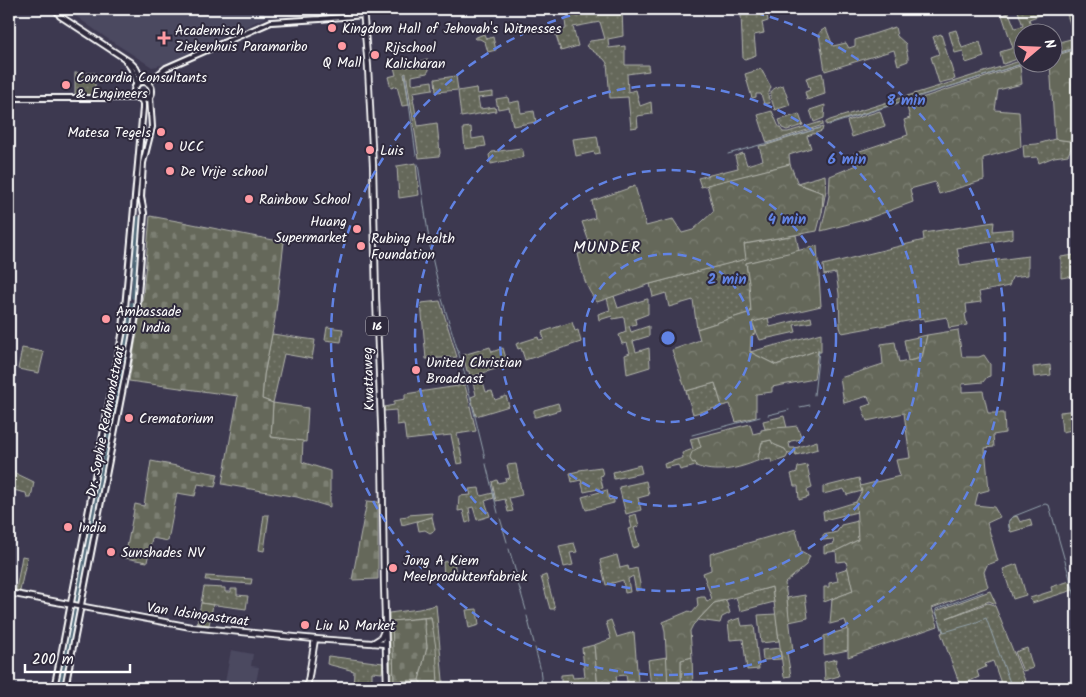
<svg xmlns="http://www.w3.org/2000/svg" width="1086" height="697" font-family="Kalam,sans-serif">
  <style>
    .built { fill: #4b4860 }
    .grass { fill: url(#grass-dots); stroke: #b2b4ac }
    .forest { fill: url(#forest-crowns); stroke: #b2b4ac }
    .wetland { fill: url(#wetland-marsh); stroke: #b2b4ac }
    .cemetery { fill: url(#cemetery-stones); stroke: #b2b4ac }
    .park { fill: #65685a; stroke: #b2b4ac }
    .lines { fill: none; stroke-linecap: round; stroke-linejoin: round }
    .stream { stroke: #95a4ae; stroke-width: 1 }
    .canal { stroke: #4f6878; stroke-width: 4 }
    .tertiary-casing { stroke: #fff; stroke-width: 8 }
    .secondary-casing { stroke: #fff; stroke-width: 8 }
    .primary-casing { stroke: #fff; stroke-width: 8 }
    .tertiary { stroke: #2f2a3d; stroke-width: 4 }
    .secondary { stroke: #2f2a3d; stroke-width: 4.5 }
    .primary { stroke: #2f2a3d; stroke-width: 4.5 }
    .ring { fill: none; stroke: #6183e4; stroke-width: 2.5; stroke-dasharray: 9 6 }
    .poi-dot { fill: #ff9aa2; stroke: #2f2a3d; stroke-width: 2 }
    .labels { text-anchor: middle; stroke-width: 4; stroke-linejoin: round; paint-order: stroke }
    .shield { fill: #2f2a3d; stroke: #c1bfc5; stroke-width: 1 }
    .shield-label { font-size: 12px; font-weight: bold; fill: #fff }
    .poi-label { font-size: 14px; fill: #fff; stroke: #2f2a3d; text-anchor: start }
    .street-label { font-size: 14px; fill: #fff; stroke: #2f2a3d }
    .quarter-label { font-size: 16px; letter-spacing: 1px; fill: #fff; stroke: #2f2a3d }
    .centre { fill: #6183e4; stroke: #2f2a3d; stroke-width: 2.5 }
    .ring-label { font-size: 15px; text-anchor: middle; font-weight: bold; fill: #6183e4; stroke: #2f2a3d; stroke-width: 4; stroke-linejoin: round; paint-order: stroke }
  </style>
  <defs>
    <pattern id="grass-dots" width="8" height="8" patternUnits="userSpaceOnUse" patternTransform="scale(1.25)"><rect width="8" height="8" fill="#65685a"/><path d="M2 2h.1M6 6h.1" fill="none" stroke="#7c7f73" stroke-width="1.8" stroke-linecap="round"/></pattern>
    <pattern id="forest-crowns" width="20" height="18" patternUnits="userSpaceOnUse" patternTransform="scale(1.25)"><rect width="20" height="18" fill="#65685a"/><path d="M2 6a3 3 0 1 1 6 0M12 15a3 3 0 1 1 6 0" fill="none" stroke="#7c7f73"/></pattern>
    <pattern id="wetland-marsh" width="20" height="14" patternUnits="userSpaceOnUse" patternTransform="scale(1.25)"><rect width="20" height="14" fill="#65685a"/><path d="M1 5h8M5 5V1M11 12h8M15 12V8" fill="none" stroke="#7c7f73"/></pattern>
    <pattern id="cemetery-stones" width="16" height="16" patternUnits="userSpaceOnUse" patternTransform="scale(1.25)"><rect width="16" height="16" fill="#65685a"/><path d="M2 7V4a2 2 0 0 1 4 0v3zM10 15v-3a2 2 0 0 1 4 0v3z" fill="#7c7f73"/></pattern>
  </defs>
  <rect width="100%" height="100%" fill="#3d3950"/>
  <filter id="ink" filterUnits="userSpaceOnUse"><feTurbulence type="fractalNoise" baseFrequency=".02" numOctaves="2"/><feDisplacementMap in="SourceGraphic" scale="10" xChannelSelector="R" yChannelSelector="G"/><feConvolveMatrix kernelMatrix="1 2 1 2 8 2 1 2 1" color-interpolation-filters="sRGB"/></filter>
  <g filter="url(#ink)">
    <g class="built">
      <path d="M68,9H264V18L162,65L152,67L105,37L70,12Z"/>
      <path d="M231,650L253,654L251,666L259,667L255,688H224Z"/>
    </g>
    <g class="grass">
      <path d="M598,9H622L623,36L608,39L609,48L625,46V65H648L649,71L627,74L628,92L636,90L640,106L651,102L652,114L637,116L638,127L631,128L628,97L610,98L607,63L604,59L586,46L590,41L605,39L600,22L573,27L578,46L561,51L555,32L566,29L565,20L568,19V15L598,10Z"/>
      <path d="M758,9H766L768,21L762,23L764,33L754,35L756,55L745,59L743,58L741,15L759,14Z"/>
      <path d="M1025,9H1044L1046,13L1029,19L1033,30L1024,32L1023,57L1003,64L1000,52L1013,48L1002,15L1009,13L1015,28L1023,26L1018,11Z"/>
      <path d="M895,27L897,36L906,44C905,50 909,55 908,61L898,65L894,50L825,71L819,34L821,31L826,28L833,46L846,43L849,48L855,46V40Z"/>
      <path d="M956,30L962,48L980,42L984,57L966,63L963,51L955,53L949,32Z"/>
      <path d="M484,34L486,39L493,37L496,50L488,52L485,42L480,39H475L474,38Z"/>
      <path d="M941,34L955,79L939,83L931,57L939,54L933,37Z"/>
      <path d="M1075,38L1077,47L1054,54V51L1058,50L1059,42Z"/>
      <path d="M428,60L429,70L427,73L412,76V84L432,81L433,89L413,92L414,98H413L418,126L437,123L440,153L439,156L419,158L406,73L404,74L409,105L402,106L397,86L391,88L388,77L396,75L394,67L411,66V62Z"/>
      <path d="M1023,60L1024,62L1025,63L826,125V122L830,120Z"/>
      <path d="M761,69L771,87L768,95L770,103L764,104L761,94H756V97L752,98L745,74Z"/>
      <rect x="75" y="73" width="20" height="22"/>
      <path d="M822,73L823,77L825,94L807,100L805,92L810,90L806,78Z"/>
      <path d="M456,76L458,90L436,92L435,79Z"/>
      <path d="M783,85L790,105L775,110C770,95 766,90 783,85Z"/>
      <path d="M476,88L477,94L493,92V96L478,98L480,109L495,107L496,111L461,117L458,91Z"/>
      <path d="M508,97L509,103L519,101L521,113L534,111L536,122L513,126L509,107L498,109L496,99Z"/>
      <path d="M825,105L824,118L814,122L810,110Z"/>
      <path d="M772,111L778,125L783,132H788L821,122L823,123V125L767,143L758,115Z"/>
      <path d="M880,111L885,126L852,137L847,121Z"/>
      <path d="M799,114L803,125L787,130L782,128L779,120Z"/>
      <path d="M471,127L472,139L484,137L486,146L465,149L463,128Z"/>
      <path d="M823,127L822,131L807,136L811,148L789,155L790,164L701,187L698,178L738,168L735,156L743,153L747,165L763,160L759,146L767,145Z"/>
      <path d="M597,136L600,153L595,154L594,152L576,156L573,139Z"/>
      <path d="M1055,139L1077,142V143L1072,146L1068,155L1054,157L1039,163L1037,157L1024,158L1023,145L1037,144Z"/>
      <path d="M521,148L523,151L524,157L491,164L489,155L492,152Z"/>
      <path d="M416,163L419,195L399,198L397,166Z"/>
      <path d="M825,175L826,190L822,212L823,193L797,183Z"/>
      <path d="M994,222L993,231L1013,229V238L957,248L960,265L1028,256V275L1012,277L1009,286L979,292L981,302L966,304L967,313L965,314L967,325L949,328L947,317L924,321V318L842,333L840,327L839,294L836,273L824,275L823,265L924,240L923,233Z"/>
      <path d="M796,235L799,251L746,263L749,283L751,312L697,329L693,300L669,307L666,293L653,297L650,284L745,259L744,244Z"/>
      <path d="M1074,255V276L1061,278V257Z"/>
      <path d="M614,296L618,308L647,299H648V314L635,319L636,324L629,326L631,332L649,326V336L633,341L636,352L649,348L650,367L627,374L625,355L630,353L627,343L622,344L619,335L626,332L624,317L613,319L612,316L599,320L598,314L610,310L607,298Z"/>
      <path d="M440,301L457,357L426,359L421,303Z"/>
      <path d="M811,317L812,322L794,325L796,332L760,340L752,322L768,318L770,327Z"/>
      <path d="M572,322L575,331L578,330L581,342L525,360L521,348L518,349L516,344L538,337L539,340L544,339L542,332Z"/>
      <path d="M327,327L343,329L341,342L325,340Z"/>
      <path d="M821,333V352H818V350L776,365L750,352Z"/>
      <path d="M272,334L315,340L312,359L284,354L273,403L262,399L264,375Z"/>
      <path d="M927,335L922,358L908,361L904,340Z"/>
      <path d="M490,347L492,352L503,348L508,365L470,377L469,371H467L463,355Z"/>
      <path d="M22,348L44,352L39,373L18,369Z"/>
      <path d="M1050,365L1051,375L1034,377L1033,367Z"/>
      <path d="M481,375L486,392L492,391L495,400L506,396L509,406L476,416L471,397L476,395L472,378Z"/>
      <path d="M715,383L722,406L693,414L686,391Z"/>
      <path d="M465,385L476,431L457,434L463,463L457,464L451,435L406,440L404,424L397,425L396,410L384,411V407L394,405V401L405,399V394Z"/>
      <path d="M558,403L560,410L536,417H534V410Z"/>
      <path d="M1077,410V429L1062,432L1060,412Z"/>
      <path d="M784,416L787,428L765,429L763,421Z"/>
      <path d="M698,437L701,447L695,462L696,466L680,470L678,465L665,468L664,464L683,458L682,453L693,449L690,439Z"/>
      <path d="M771,440L773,444L785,449L788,454L786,458L772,463L771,459L757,461L762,442Z"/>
      <path d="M817,441L818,449L796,455L795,448Z"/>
      <path d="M516,464L522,495L509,498L513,511L508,512L505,499L496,501L492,482L497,480L498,483L506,481L505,479L510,478L507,465Z"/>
      <path d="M640,465L642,473L614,479L613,472Z"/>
      <path d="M807,465L812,488L807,490L809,497L799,500L798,486H794L791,474L797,472L798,467Z"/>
      <path d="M601,467L603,475L600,476L603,488L584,492L581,480L572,482L570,473L579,471V470Z"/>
      <path d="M13,472L34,482L31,498H27L26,493L9,489Z"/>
      <path d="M859,478L862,491L847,495L844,489L823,494V487Z"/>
      <path d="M646,481L649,495L638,498L641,510L626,514L619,487Z"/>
      <path d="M479,488L481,496L493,493L494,498L485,501L490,516L477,520L473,507L469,508L471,521L466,523L463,510L458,511L459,496L471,495L469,489Z"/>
      <path d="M607,490L609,500L614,499V503L586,510L582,497Z"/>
      <path d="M856,502L857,512L824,520L823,512Z"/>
      <path d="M636,514L639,526L634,528L639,546L633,548L628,529L632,528L629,516Z"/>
      <path d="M264,515H269L264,551L259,550Z"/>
      <path d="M1017,516L1020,522L1030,519L1032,526L1011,532L1009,525V520L1013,517Z"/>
      <path d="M432,517L435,530L430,533L425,530L419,531L417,521Z"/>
      <path d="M858,521V540L836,551L824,553V546L834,544L833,539L823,540V535L837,532L841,525Z"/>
      <path d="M574,543L577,552L570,553L573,565L564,567L559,546Z"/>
      <path d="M617,555L620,568L628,566L629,570L637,568L641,589L636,591L633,576L628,579L630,592L625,593L623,580L606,585L600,560Z"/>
      <path d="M22,556L27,557L20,591L16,590Z"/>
      <path d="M1017,564L1026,595L1013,599L1003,569Z"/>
      <path d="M848,568L853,591L824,602V587H829V583L838,581L836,572Z"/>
      <path d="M546,575L555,609H550L541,577Z"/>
      <path d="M206,576L252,579L251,584L210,581V580H205Z"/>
      <path d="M1070,581L1073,590L1032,603L1030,598L1052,591L1051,587Z"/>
      <path d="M204,587L225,588V592H231V589H237V595L248,596L246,609L201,603Z"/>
      <path d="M772,587L774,602L740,611L736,597Z"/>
      <path d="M990,591L996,604L989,601L947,618L988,603L992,604L995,606L1028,688H1021L1020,687L1012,688L1010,683L1002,686L993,661L985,664L986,667L977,671L979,677L960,685L941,633L943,632L936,611Z"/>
      <path d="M805,595L808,618L789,622L787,598Z"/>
      <path d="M726,600L730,613L722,617L720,623L698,620L714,603Z"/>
      <path d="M436,605L443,680L442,684L432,688L430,686L438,684L431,617L393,621L394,681H391L389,613L419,609Z"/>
      <path d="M776,614L779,641L761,643L758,615Z"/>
      <path d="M740,618L742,626L754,625L759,669L747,670L743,639L730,640L728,622Z"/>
      <path d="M848,629V650L824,655V636Z"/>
      <path d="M594,645L598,688H564H571V681L561,682V675L572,674L573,678L585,677L582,648Z"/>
      <path d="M780,648L781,659L763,660L762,650Z"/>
      <path d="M1027,648L1033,668L1023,671L1015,652Z"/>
      <path d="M328,656L383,663L382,673L372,672V684H366L365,688H353L354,671L327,664Z"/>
      <path d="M667,657L668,686L666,688H661L660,686L651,687L648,660Z"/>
      <path d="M692,657L693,688H683L681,676V660Z"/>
      <path d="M837,659L836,667L839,676L825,680L824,662Z"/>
      <path d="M419,680L425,688H391L397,687V681Z"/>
    </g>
    <g class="forest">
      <path d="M1065,9H1077V43L1075,38Z"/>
      <path d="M1077,49V142L1055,139L1050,63L1054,62V56Z"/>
      <path d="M1020,66L1022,84L998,90L995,110L1019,112L1021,147L983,158L984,180L939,194L935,182L910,189L913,202L864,220L821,231L829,196L830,176L857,165L854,153L908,135L904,120L910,118L906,103Z"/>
      <path d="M790,164L798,184L823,193L822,212L817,231L744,244L746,259L650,284L597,302C585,288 582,272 578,254L592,250L582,222L595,218L592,201L635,186L646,226L673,219L682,233L693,230L714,211L707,185Z"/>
      <path d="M817,246L821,306L752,322L756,333L751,336L750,352L776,365L818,350L814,379L772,387V392L756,394V417L736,422L730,404L722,406L715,383L686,391L672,350L700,340L697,329L751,312L749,283L746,263Z"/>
      <path d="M958,330L962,357H979L984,355L990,364V376L987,377L983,382L962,384V392L983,391L988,413H1004L1005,433L993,435L994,447L985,448L989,490L978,493L975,505L994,507L1000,517L987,523L998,561L987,565L984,572L988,587L932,608L938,626L848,657V629L845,620L830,624L832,599L853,591L846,561L837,562L836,551L858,540L856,502L862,491L860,486L900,476L896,460L910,458L904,413L867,421L862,407L871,404L868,396L844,403L840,378L883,364L881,344L895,342L899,363L922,358L927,335Z"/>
      <path d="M273,403L308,408L306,442L271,437Z"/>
      <path d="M750,424L753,434L761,432V430C773,427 785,428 797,426L802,439L791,441L789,443L790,448H795L796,455L793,454H788L785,449L773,444L771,440L762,442L757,461C738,469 715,474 696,466L695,462L693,463L690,459C691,451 694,450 701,447L698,437Z"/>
      <path d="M432,513V517L402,525L400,517L408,516V515Z"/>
      <path d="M796,529L801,551L810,556L806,565L785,583L793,651L787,653L791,676L784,677L772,587L714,603L693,625L690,631L692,657L681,660V676L683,688H673L668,686L665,632L663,622L689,611L692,613L698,606L697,598L701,597H705L707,602L712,599L703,573L711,570L710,554Z"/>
      <path d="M454,560L456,575H452V577L444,578L443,562Z"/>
      <path d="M477,609L479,625L469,628L466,610Z"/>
      <path d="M611,620L617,637L634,632L638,682L628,688L626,675L616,676L618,688H598L594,645L611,639L606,622Z"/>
    </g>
    <path class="wetland" d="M431,617L436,648L438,684L425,688L419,680L427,647L424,618Z"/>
    <g class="cemetery">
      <path d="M150,216C196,224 239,234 284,242L275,319L264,375L262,399L273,403L271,437L303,441L302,462L330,471V507L297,497L222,484L238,396L129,381L143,295Z"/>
      <path d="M151,461L218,474L215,487L198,484L195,496L177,493L168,541L152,538L147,562L125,558L135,504L144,506Z"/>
      <path d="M367,501L378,502V579L352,580Z"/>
      <path d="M424,618L427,647L419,680L394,681L392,621Z"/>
    </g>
    <path class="park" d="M201,603L213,605L209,625L197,623Z"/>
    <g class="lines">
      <g class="stream">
        <path d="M1054,55L1077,48"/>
        <path d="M405,74L416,155"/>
        <path d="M829,125L1028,62"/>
        <path d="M728,154L763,144H767L819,128"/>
        <path d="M418,164L431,253L441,296"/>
        <path d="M442,299L464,371L485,458"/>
        <path d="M814,395L819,351"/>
        <path d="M800,407L810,405"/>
        <path d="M768,415L789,410"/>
        <path d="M692,435L760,417"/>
        <path d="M486,464L498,513"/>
        <path d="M500,518L507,542"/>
        <path d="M1010,531C1008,525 1007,522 1012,517L1045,504L1049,505L1077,603"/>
        <path d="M509,549L517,576"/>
        <path d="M518,583L526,610"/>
        <path d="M983,592L936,609V613L944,632L972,624L986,618L1012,688"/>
        <path d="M527,616L534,643"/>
        <path d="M535,648L540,667L542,688"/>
        <path d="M768,688L789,683"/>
      </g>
      <g class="canal">
        <path d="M133,297L138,218"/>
        <path d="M123,359L132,304"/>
        <path d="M76,602L121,371"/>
        <path d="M59,688L75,610"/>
      </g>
      <g class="tertiary-casing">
        <g id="tertiary">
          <path d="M56,9L60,16L130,62L136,68L143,82"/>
          <path d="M126,61C132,69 137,76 136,86"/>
          <circle cx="143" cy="91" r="9"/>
          <path d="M148,83L166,68L271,22L320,19L364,15"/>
          <path d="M9,98H138"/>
          <path d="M54,688L62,650L123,330L143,108V104L141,99"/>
          <path d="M65,688L127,367L137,309L144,213L141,197L143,163L152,127L150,97"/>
        </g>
      </g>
      <g class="secondary-casing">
        <path id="secondary" d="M9,593L191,627L315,639"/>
      </g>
      <g class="primary-casing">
        <g id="primary">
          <path d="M363,9L368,67L373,166L376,298L382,447L384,583L387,688"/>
          <path d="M373,643L381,638L384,631"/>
          <path d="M307,688L315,639L386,644"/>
        </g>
      </g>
      <use href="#tertiary" class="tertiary"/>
      <use href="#secondary" class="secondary"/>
      <use href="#primary" class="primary"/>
    </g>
  </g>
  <g class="ring">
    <circle cx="668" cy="338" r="84"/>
    <circle cx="668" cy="338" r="168"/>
    <circle cx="668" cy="338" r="253"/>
    <path d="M741 9A337 337 0 1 1 595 9"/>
  </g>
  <g class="poi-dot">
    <circle cx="332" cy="28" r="5"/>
    <path d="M161.5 30.5h5v5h5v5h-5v5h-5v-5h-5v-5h5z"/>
    <circle cx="342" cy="46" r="5"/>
    <circle cx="375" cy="55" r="5"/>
    <circle cx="66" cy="85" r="5"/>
    <circle cx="161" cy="132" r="5"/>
    <circle cx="169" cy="146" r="5"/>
    <circle cx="370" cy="150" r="5"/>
    <circle cx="170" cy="171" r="5"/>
    <circle cx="249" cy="199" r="5"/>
    <circle cx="357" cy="229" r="5"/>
    <circle cx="361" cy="246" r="5"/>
    <circle cx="106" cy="319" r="5"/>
    <circle cx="416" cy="370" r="5"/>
    <circle cx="129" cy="418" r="5"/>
    <circle cx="68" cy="527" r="5"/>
    <circle cx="111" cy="552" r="5"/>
    <circle cx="393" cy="568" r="5"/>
    <circle cx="305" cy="625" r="5"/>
  </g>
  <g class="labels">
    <rect class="shield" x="366" y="316.5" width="22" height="19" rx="4"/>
    <g class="shield-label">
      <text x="377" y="330">16</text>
    </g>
    <g class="poi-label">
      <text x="342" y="33">Kingdom Hall of Jehovah's Witnesses</text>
      <text x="175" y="35">Academisch<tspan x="175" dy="16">Ziekenhuis Paramaribo</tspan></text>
      <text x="385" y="52">Rijschool<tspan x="385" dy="16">Kalicharan</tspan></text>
      <text x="342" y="67" text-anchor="middle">Q Mall</text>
      <text x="76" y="82">Concordia Consultants<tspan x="76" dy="16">&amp; Engineers</tspan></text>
      <text x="151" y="137" text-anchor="end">Matesa Tegels</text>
      <text x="179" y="151">UCC</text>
      <text x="380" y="155">Luis</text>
      <text x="180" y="176">De Vrije school</text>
      <text x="259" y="204">Rainbow School</text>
      <text x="347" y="226" text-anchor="end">Huang<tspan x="347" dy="16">Supermarket</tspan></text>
      <text x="371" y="243">Rubing Health<tspan x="371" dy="16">Foundation</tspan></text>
      <text x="116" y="316">Ambassade<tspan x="116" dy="16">van India</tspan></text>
      <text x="426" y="367">United Christian<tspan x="426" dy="16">Broadcast</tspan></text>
      <text x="139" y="423">Crematorium</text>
      <text x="78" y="532">India</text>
      <text x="121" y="557">Sunshades NV</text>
      <text x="403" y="565">Jong A Kiem<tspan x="403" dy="16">Meelproduktenfabriek</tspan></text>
      <text x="315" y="630">Liu W Market</text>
    </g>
    <g class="street-label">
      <text transform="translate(368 379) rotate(-92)" y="5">Kwattaweg</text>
      <text transform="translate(105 421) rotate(-79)" y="5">Dr. Sophie Redmondstraat</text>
      <text transform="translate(198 614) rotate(8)" y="5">Van Idsingastraat</text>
    </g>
    <g class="quarter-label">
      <text x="607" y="252">MUNDER</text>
    </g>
  </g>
  <circle cx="668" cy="338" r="8" class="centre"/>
  <g class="ring-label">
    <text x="906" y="105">8 min</text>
    <text x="847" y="164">6 min</text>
    <text x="787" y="224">4 min</text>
    <text x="727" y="284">2 min</text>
  </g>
  <rect width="1086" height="697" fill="none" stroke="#2f2a3d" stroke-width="30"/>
  <rect x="15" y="15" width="1056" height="667" fill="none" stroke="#fff" stroke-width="2" filter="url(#ink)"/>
  <g transform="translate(1038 48) rotate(71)"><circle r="24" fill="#2f2a3d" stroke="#827f8b"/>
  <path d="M0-4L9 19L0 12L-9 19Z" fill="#ff9aa2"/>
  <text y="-8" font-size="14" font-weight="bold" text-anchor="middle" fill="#ffffff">N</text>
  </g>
  <path d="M25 664v8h105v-8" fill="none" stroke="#ffffff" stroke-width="2.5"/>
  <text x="32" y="664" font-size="15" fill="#ffffff" stroke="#2f2a3d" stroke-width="4" paint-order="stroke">200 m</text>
</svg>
